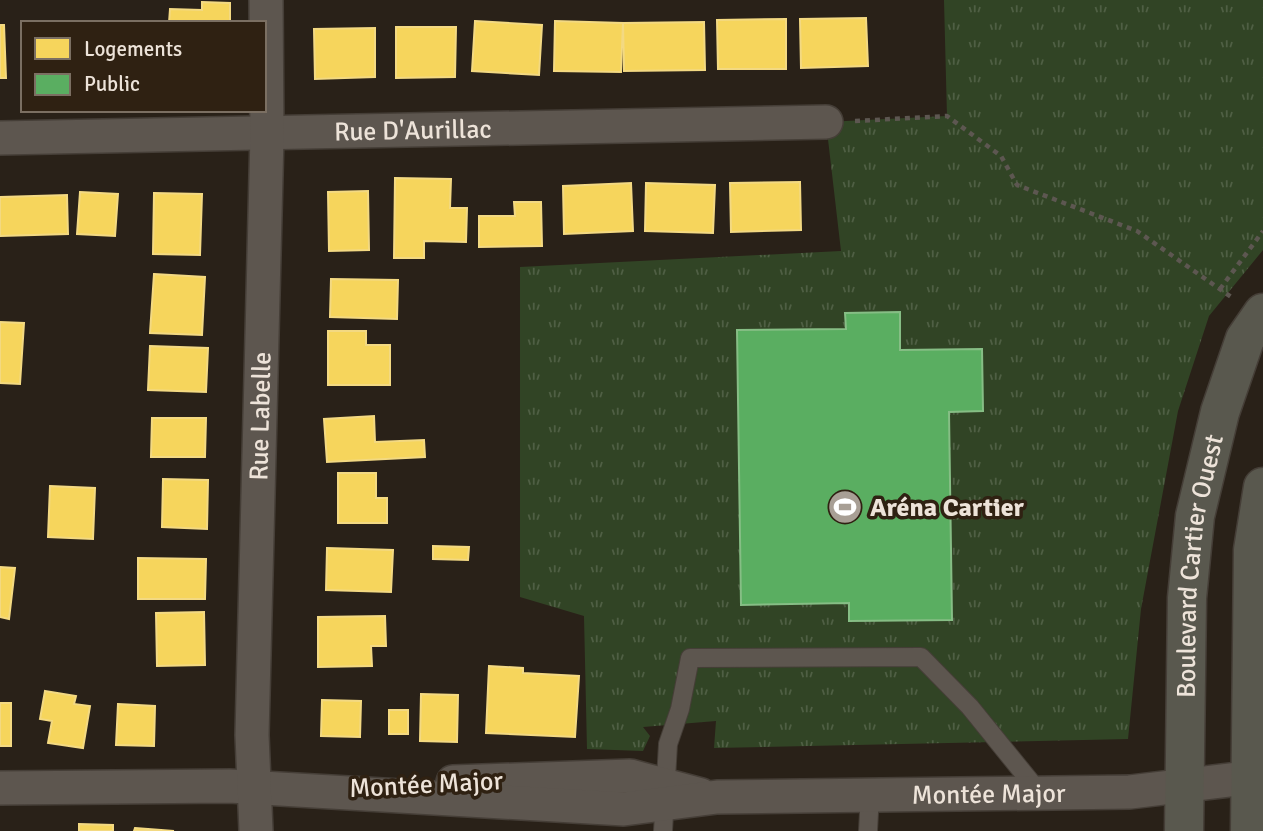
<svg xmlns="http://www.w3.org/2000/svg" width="1263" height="831" font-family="Signika,sans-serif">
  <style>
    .park { fill: url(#park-tufts) }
    .homes { fill: #f6d55c; stroke: #f3d982; stroke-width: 2 }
    .public { fill: #5aae61; stroke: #86be85; stroke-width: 2 }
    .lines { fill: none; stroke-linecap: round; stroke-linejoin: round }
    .lane-casing { stroke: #453e37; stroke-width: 20 }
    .street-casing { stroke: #453e37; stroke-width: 36 }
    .secondary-casing { stroke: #453e37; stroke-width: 41 }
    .path { stroke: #5d5751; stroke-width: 4.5; stroke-dasharray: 5 5; stroke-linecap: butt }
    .lane { stroke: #5d564f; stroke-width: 18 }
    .street { stroke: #5d564f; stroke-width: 33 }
    .secondary { stroke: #59584e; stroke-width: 38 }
    .labels { text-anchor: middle; stroke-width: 7; stroke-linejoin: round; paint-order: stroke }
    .street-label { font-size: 26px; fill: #ede3d9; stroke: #2f2112 }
    .poi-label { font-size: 26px; font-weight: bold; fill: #ede3d9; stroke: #2f2112; text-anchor: start }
  </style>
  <defs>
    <pattern id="park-tufts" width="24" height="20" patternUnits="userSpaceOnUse" patternTransform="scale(1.75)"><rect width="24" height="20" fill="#314425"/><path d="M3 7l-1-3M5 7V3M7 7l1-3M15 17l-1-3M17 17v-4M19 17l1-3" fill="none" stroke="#4f5f44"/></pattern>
  </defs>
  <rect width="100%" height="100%" fill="#292118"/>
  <path class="park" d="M944,0H1263V250L1209,316L1178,411L1141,609L1128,739L714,748L716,721L643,727L650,736L643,751L587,749L584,616L520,597V267L841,251L826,122L947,116Z"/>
  <g class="homes">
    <path d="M202,2L230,3V23H169L170,9L202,10Z"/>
    <path d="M866,18L868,66L801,68L800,19Z"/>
    <path d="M786,19V69H718L717,20Z"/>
    <path d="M475,21L542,25L539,75L472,71Z"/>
    <path d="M555,21L623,23L621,72L554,71Z"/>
    <path d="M704,22L705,70L624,71L623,23Z"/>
    <path d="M0,25H4L6,78H0Z"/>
    <path d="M396,27H456L455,77L396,78Z"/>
    <path d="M375,28V77L315,79L314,29Z"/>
    <path d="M395,178L451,179L450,208H467L466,242L424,241V258H394Z"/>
    <path d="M800,182L801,230L731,232L730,183Z"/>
    <path d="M631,183L633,231L564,234L563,186Z"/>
    <path d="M646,183L715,185L713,233L645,231Z"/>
    <path d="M368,191L369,250L329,251L328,192Z"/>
    <path d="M80,192L118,194L115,236L77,234Z"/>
    <path d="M154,193L202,194L200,255L153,254Z"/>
    <path d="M67,195L68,234L0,236V197Z"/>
    <path d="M514,202H541L542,246L479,247V216H515Z"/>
    <path d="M154,274L205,277L202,335L150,333Z"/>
    <path d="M331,279L398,280L397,319L330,317Z"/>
    <path d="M0,322L24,323L20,384L0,383Z"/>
    <path d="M328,331H366V345H390V385H328Z"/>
    <path d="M150,346L208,348L206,392L148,390Z"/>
    <path d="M374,416L375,442L424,440L425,457L327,462L324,419Z"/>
    <path d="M152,418H206L205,457H151Z"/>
    <path d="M338,473H376V498H387V523H338Z"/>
    <path d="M163,479L208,480L207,529L162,527Z"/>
    <path d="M50,486L95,488L93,539L48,537Z"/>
    <path d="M433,546L469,547L468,560L433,559Z"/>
    <path d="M327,548L393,550L391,592L326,590Z"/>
    <path d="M138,558L206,559L205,599H138Z"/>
    <path d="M0,567L15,568L9,619L0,617Z"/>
    <path d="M204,612L205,665L157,666L156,613Z"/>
    <path d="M385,616L386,646H371L372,666L318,667V617Z"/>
    <path d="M489,666L523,668V673L579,676L575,737L486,733Z"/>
    <path d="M45,691L76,696L74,704L90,706L83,748L48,743L52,721L40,719Z"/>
    <path d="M421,694L458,695L457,742L420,741Z"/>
    <path d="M322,700L361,701L360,737L321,736Z"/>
    <rect x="0" y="703" width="11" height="43"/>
    <path d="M118,704L155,706L154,746L116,745Z"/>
    <rect x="389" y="710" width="19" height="24"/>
    <path d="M79,824L113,825V831H79Z"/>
    <path d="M135,828L174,831H134Z"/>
  </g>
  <path class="public" d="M900,312V350L982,349L983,411L949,412L952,620L849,621V603L741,605L737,330L846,329L845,313Z"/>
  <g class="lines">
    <g class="lane-casing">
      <g id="lane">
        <path d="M663,831L668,744L680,709L690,658L921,657L970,707L1038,791"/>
        <path d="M868,831L870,794"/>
      </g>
    </g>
    <g class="street-casing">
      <g id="street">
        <path id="s1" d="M0,138L826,122"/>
        <path d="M453,782L630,776L701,795"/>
        <path id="s2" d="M0,788L229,786L624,809L717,797L1130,792L1263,776"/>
        <path id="s3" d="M256,831L252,735L267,135L266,0"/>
      </g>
    </g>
    <g class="secondary-casing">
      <g id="secondary">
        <path id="s4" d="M1184,831L1187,598L1195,516L1220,412L1245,339L1263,313"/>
        <path d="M1250,831L1253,550L1263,487"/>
      </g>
    </g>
    <g class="path">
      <path d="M855,121L947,116L1001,156L1017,185L1137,231L1234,299"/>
      <path d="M1220,289L1263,231"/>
    </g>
    <use href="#lane" class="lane"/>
    <use href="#street" class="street"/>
    <use href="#secondary" class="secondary"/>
  </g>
  <defs>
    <g id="stadium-disc" transform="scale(1.75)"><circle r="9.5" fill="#a89f95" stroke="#2f2112"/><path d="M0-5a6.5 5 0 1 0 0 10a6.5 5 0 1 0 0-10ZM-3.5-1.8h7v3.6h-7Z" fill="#fff"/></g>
  </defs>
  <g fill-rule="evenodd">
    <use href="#stadium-disc" x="845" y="507"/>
  </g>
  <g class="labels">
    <g class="street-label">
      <text dy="9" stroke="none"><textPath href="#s1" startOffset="413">Rue D'Aurillac</textPath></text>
      <text dy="9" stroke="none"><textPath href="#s3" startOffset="415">Rue Labelle</textPath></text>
      <text dy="9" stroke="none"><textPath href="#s4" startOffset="266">Boulevard Cartier Ouest</textPath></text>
      <text transform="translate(426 784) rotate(-3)" y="9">Montée Major</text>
      <text dy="9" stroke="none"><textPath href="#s2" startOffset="990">Montée Major</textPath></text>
    </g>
    <g class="poi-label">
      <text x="870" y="516">Aréna Cartier</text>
    </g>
  </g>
  <rect x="21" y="21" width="245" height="91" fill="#2f2112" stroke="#7b6f62" stroke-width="2"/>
  <rect x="35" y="38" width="35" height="21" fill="#f6d55c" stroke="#7b6f62" stroke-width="2"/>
  <text x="84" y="56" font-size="21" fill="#ede3d9">Logements</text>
  <rect x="35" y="74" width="35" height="21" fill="#5aae61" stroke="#7b6f62" stroke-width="2"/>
  <text x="84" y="91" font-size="21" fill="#ede3d9">Public</text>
</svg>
